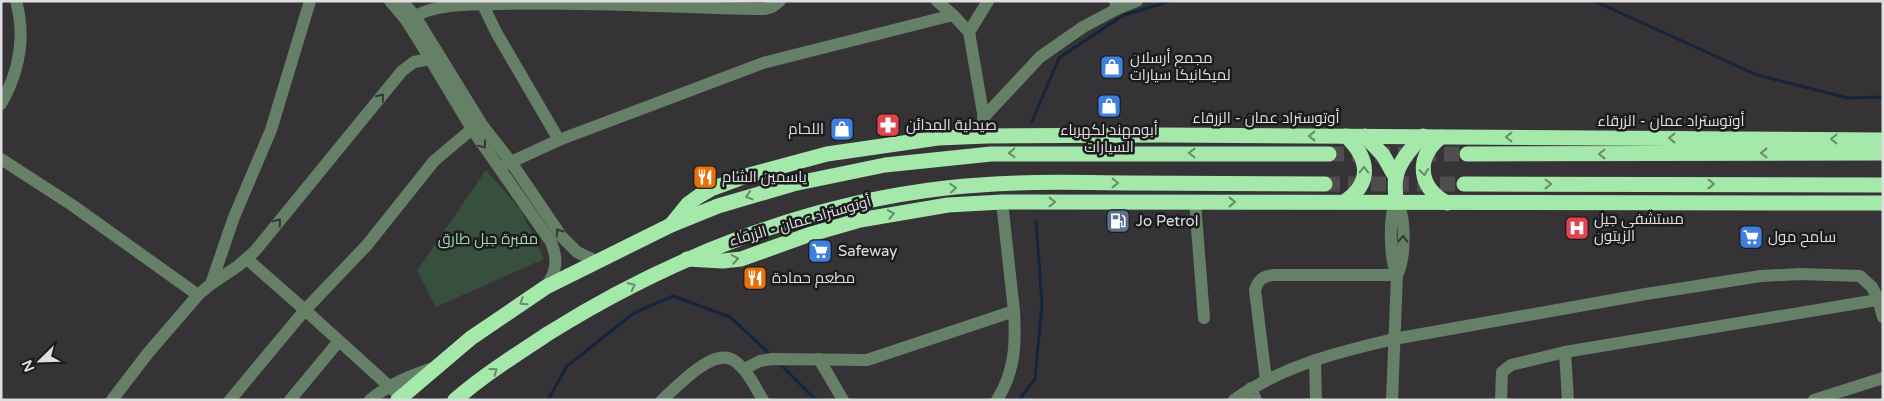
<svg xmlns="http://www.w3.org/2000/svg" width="1884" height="401" font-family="'Varela Round',Cairo,sans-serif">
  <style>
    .green { fill: #374f3d }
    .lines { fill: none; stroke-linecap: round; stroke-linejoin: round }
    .stream { stroke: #15243d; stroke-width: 3 }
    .highway-tunnel { stroke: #504d50; stroke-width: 15; stroke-dasharray: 15 8; stroke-linecap: butt }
    .minor { stroke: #658066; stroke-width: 12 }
    .highway { stroke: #a4e9a9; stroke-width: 15 }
    .oneway { stroke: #323933 }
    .oneway2 { stroke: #678c6a }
    .labels { text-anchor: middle; stroke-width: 5; stroke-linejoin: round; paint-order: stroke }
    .poi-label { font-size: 15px; fill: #e0dee0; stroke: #1c1b1d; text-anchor: start }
    .street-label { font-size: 15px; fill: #e0dee0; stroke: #1c1b1d }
    .park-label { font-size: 15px; fill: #9fd6ad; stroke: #1c1b1d }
  </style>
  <rect width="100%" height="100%" fill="#363336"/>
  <path class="green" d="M486,170L521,210L544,259L436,307L417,271Z"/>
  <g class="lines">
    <g class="stream">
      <path d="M1594,1L1757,75L1848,98L1883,97"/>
      <path d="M1032,121L1059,58L1124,15L1171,1"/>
      <path d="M779,363L816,400"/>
      <path d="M548,400L567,366L634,313L673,296L730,317L771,355"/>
      <path d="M1019,400L1035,379L1042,303L1036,221"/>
    </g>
    <g class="highway-tunnel">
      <path d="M1329,154H1467"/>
      <path d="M1325,184H1464"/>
    </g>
    <g class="minor">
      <path d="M390,1L406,20L418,39L472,129L551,242C558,259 557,271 546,287"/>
      <path d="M402,1L415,16L482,125L511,162L562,237L577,252L596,261"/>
      <path d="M937,1L953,15L969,32L987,136"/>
      <path d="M483,5L496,32L559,140"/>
      <path d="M1117,9L1137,1"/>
      <path d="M415,16C440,3 470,5 497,4C586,1 676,8 765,9L772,7L780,1"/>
      <path d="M969,32L988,1"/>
      <path d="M1,104C19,72 26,37 16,1"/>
      <path d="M983,118L1040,57L1083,27L1117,9L1115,1"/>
      <path d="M1,159L72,205L198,295"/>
      <path d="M500,167L559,140L763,63L953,15"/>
      <path d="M1195,202L1204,318"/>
      <path d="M247,259L305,310L401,397"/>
      <path d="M211,284L238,266L255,251L402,71L414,62L430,59"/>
      <path d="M1565,352L1568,400"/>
      <path d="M819,359L843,400"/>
      <path d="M1315,360L1316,400"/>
      <path d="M744,369L760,361L772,359L867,360L1014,311L1002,202"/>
      <path d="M1266,380L1255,290C1258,280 1263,276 1274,275H1397"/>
      <path d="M1251,388L1256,400"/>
      <path d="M112,400L148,353L198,295L211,284L234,217L271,130L310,1"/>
      <path d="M230,400L305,310L367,245L434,161L472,129"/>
      <path d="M290,400L339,341"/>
      <path d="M370,400C389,384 412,375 436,367"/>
      <path d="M662,400C677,387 715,344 736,362C748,371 755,387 763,400"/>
      <path d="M997,400C1015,372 1016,343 1014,311"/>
      <path d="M1234,400C1282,366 1338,352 1394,339L1646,294L1761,276L1801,274L1860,276L1872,287L1878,299L1883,317"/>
      <path d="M1392,400L1397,275C1390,260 1388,217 1396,202C1407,215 1405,261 1397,275"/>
      <path d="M1501,400L1502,372L1511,365L1565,352L1883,299"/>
      <path d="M1814,400L1883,378"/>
    </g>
    <g class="highway">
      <path d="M1365,136L1383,155L1396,178"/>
      <path d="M1441,137C1415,158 1418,187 1447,203"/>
      <path d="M1467,154L1883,153"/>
      <path d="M1464,184L1883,185"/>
      <path d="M1344,202C1373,183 1369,158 1346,136"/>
      <path d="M1396,202C1396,194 1394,185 1396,177C1399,161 1412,147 1423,136"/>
      <path d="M671,225L688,204L699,196L711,189L749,175L827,154L938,138L987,136L1163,135L1883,140"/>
      <path d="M687,259L723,261L741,259L808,235L860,220L948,205L1002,202L1883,203"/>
      <path d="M398,400L471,338L546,287L671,225L718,206L793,184L885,165L991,154H1329"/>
      <path d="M455,400C484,375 517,354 549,333C669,258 805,204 946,188C1006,181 1066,182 1126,183C1192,183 1259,184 1325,184"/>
    </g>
  </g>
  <defs><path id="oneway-chevron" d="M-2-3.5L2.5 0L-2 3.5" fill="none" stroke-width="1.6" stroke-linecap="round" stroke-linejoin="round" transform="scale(1.25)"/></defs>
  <g class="oneway">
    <use href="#oneway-chevron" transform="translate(381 97) rotate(-51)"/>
    <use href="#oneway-chevron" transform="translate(483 145) rotate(53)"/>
    <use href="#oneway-chevron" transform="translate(278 222) rotate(-51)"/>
    <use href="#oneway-chevron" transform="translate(559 232) rotate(-125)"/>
    <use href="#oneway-chevron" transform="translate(1403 239) rotate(-89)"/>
  </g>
  <g class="oneway2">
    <use href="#oneway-chevron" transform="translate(1312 136) rotate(-180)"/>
    <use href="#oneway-chevron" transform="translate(1509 137) rotate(-180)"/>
    <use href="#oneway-chevron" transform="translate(1672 138) rotate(-180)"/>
    <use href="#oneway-chevron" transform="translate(1834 139) rotate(-180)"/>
    <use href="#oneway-chevron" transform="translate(1012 153) rotate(178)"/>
    <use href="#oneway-chevron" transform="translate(1192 153) rotate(-180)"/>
    <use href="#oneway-chevron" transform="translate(1764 153) rotate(180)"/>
    <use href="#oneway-chevron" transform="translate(1602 154) rotate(180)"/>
    <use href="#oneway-chevron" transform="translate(1364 170) rotate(-89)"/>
    <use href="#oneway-chevron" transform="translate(1424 172) rotate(84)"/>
    <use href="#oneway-chevron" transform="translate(1115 183)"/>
    <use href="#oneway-chevron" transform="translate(1548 184)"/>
    <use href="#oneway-chevron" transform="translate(1711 184)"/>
    <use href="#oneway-chevron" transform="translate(953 188) rotate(-5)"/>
    <use href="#oneway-chevron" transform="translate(749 196) rotate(162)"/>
    <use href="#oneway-chevron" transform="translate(1052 202)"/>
    <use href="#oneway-chevron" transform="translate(1232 202)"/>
    <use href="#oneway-chevron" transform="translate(891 214) rotate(-11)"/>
    <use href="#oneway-chevron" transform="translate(735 259) rotate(-10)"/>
    <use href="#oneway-chevron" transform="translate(632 286) rotate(-26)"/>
    <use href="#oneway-chevron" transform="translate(523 302) rotate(147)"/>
    <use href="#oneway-chevron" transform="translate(494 371) rotate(-36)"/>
  </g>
  <defs>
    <g id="shop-square" transform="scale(1.25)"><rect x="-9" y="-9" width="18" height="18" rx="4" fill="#3f7fe0" stroke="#1c1b1d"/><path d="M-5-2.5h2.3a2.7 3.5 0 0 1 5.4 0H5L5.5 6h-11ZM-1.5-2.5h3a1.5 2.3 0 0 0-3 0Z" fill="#fff"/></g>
    <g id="pharmacy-square" transform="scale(1.25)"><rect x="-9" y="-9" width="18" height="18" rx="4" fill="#e0444e" stroke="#1c1b1d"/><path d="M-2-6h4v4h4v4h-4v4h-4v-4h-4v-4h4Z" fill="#fff"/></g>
    <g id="restaurant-square" transform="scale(1.25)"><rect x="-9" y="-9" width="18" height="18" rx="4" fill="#e8710a" stroke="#1c1b1d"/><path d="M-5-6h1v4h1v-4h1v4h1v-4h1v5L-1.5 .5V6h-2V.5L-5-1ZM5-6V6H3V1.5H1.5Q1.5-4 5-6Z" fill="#fff"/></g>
    <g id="fuel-square" transform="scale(1.25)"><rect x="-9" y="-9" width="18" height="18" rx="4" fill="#5c6f8a" stroke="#1c1b1d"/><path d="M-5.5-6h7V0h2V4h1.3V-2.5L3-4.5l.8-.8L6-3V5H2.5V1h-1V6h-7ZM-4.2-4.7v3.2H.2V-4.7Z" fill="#fff"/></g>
    <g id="hospital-square" transform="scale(1.25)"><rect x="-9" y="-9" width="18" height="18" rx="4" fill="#e0444e" stroke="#1c1b1d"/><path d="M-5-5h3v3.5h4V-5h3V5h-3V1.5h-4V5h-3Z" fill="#fff"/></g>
    <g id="supermarket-square" transform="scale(1.25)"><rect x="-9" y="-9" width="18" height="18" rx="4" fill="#3f7fe0" stroke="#1c1b1d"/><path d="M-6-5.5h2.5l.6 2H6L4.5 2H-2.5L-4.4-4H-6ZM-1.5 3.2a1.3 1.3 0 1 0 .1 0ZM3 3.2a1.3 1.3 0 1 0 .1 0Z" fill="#fff"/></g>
  </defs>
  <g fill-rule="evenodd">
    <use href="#shop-square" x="1112" y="67"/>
    <use href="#shop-square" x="1109" y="106"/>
    <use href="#pharmacy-square" x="888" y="125"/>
    <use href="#shop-square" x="842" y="129"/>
    <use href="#restaurant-square" x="705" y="177"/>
    <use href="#fuel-square" x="1118" y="221"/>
    <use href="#hospital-square" x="1577" y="228"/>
    <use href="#supermarket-square" x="1751" y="237"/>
    <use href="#supermarket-square" x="820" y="251"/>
    <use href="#restaurant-square" x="755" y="278"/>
  </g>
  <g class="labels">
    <g class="poi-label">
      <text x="1130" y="63">مجمع أرسلان<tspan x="1130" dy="17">لميكانيكا سيارات</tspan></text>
      <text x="906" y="130">صيدلية المدائن</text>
      <text x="824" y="134" text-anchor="end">اللحام</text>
      <text x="1109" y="135" text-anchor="middle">أبومهند لكهرباء<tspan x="1109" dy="17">السيارات</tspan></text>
      <text x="722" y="182">ياسمين الشام</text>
      <text x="1594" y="224">مستشفى جيل<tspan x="1594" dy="17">الزيتون</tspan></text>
      <text x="1136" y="226">Jo Petrol</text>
      <text x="1768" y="242">سامح مول</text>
      <text x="838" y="256">Safeway</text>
      <text x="772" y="283">مطعم حمادة</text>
    </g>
    <g class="street-label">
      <text x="1266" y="123">أوتوستراد عمان - الزرقاء</text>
      <text x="1671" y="126">أوتوستراد عمان - الزرقاء</text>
      <text transform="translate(800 221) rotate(-16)" y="5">أوتوستراد عمان - الزرقاء</text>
    </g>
    <g class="park-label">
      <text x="488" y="244">مقبرة جبل طارق</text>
    </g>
  </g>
  <rect width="1884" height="401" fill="none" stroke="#e0dee0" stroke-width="5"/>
  <g transform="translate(40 361) rotate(247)" stroke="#1c1b1d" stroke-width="4" paint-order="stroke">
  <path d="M0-4L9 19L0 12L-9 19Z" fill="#e0dee0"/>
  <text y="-8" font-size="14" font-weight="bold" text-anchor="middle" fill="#e0dee0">N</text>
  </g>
</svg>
